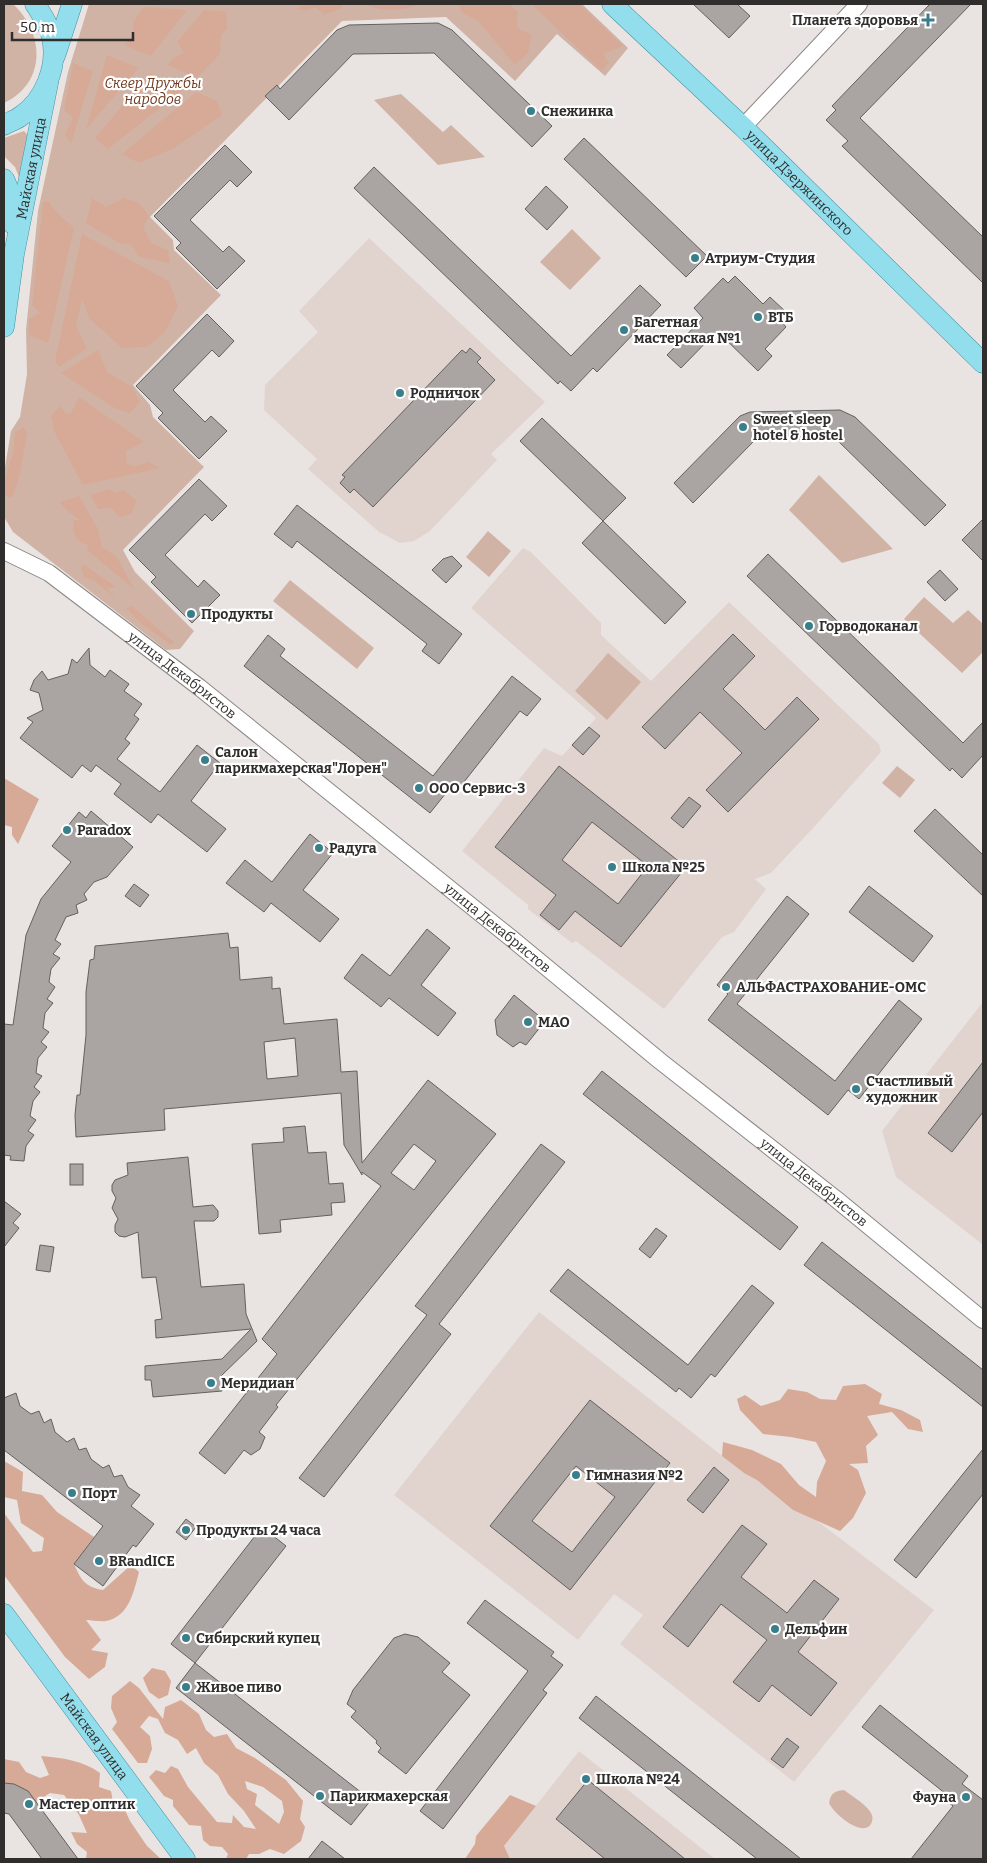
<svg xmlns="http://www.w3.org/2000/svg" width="987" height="1863" font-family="Bitter,serif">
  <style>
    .built { fill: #e1d4cf }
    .green { fill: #d1b3a5 }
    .forest { fill: #d6aa97; fill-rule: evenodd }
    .building { fill: #aaa5a3; stroke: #64605e; fill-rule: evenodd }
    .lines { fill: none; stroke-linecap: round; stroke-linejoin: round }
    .minor-casing { stroke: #8c8785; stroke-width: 18 }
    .major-casing { stroke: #4292a2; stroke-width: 21 }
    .minor { stroke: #fff; stroke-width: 16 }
    .major { stroke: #93deed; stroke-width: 20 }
    .poi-dot { fill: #397e8b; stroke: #fff; stroke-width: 2 }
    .labels { text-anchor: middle; stroke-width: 4.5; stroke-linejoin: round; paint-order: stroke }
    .poi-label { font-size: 14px; font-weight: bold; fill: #302e2d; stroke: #fff; text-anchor: start }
    .park-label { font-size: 14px; font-style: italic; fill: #70381d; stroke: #fff }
    .street-label { font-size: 14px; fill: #302e2d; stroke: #fff }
  </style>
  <rect width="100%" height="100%" fill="#e9e4e2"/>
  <g class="built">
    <path d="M369,238L545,402L491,454L497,460L430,531L414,541L400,543L379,532L308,469L317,459L264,410L265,385L318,332L299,311Z"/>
    <path d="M523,548L531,552L601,623V635L651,681L729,602L879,744L881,752L815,826L771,873L755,879L766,889L734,932L722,937L664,1009L576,941L572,943L528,909V905L462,851L544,748L562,756L596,718L471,608Z"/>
    <path d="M983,1002V1243L982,1244L896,1177L882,1131Z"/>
    <path d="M539,1312L744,1473L748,1468L934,1610L794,1782L620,1644L643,1615L614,1594L578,1640L394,1495Z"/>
    <path d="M579,1751L715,1859H494Z"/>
  </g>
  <g class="green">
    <path d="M4,4L14,5C45,35 46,83 4,103Z"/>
    <path d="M89,4H582L628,48L605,76L557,34L515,81L446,17L342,21L150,217L173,240L174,250L221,295L133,385L150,405L153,417L204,467L123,550L135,572L194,631L180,649L166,650L13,532L4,517V473L11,431L20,417L27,374L26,330L38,211L68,72Z"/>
    <path d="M401,94L443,132L451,125L485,157L438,165L374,100Z"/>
    <path d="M24,131L30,138L23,187L15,167L4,156V138Z"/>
    <path d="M572,229L601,258L570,290L540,262Z"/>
    <path d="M819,475L893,549L842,563L789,510Z"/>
    <path d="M488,531L511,551L489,577L466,557Z"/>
    <path d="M290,580L374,648L357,669L273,601Z"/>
    <path d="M924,597L953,623L968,610L983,624V652L962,673L904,619Z"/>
    <path d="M608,653L641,682L607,720L575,691Z"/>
    <path d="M897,766L915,780L900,798L882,783Z"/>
    <path d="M844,1790C851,1795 868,1806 871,1813C873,1816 873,1820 871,1824C862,1838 833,1813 829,1803C831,1793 834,1791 844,1790Z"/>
  </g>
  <g class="forest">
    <path d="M304,4H340L342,8L324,15L316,7L305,11L297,9Z"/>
    <path d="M364,4H421C400,11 385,13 364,4Z"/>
    <path d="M459,4H509L518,12L517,28L532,35L528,53L515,65L478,21L461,12Z"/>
    <path d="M531,4H579L623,46L603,54L609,62L602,71Z"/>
    <path d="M144,7L187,10L151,56L124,45L134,36L133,22Z"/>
    <path d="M204,10L226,11L227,29L221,35L220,54L197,78L168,65L173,58L184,53L177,42Z"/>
    <path d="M107,55L139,68L86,129Z"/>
    <path d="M73,63L93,71L71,144L65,134L73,118L64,110Z"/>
    <path d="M150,73L184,89L108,149L95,138Z"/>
    <path d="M196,92L217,101L222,115L174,148L139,163L122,154Z"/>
    <path d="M92,198L106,207L124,198L139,203L149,216L143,227L151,243L168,250L170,263L140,257L130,244L119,243L86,223Z"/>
    <path d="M43,202H49L58,214L74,228L48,343L29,335V319L40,313L32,305Z"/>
    <path d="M82,234L169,281L178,306L165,332L147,347L122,348L89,318L82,299L76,326L87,348L59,367L55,361Z"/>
    <path d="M98,350L107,372L132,387L140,402L130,413L116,409L61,373Z"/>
    <path d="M79,397L144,442L126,451L127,464L136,466L148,462L160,468L83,485L54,431L51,416L60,406L66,414L71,413Z"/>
    <path d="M23,427L27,432C24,448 20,486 11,498L4,494C4,482 7,472 10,462C14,453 14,442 15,433Z"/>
    <path d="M109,489L116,493L124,490L137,501L131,514L119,517L111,508L98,509L90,495Z"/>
    <path d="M79,496L98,529L102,547L117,557L134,589L87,550L89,546L76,539L73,528L74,520H80L66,510L60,502Z"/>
    <path d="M83,564L116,587L107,588L116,599L93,580L85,578L81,570Z"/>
    <path d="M132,606L175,643L170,644L143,625L126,608Z"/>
    <path d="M4,778L39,799L18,844L12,835V827L4,825Z"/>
    <path d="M865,1384L882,1394L879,1404L901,1410L920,1420L923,1432L908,1429L892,1412L867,1416L878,1435L866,1446L868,1463L849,1464L858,1470L866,1493L853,1518L840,1531L793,1510L757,1480L744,1473L722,1456L723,1442L752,1450L781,1464L799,1485L816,1497L817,1482L826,1461L816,1442L791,1437L763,1434L740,1410L737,1399L745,1395L761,1406L780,1400L788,1389L807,1392L820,1399L836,1400L843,1386Z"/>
    <path d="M4,1461L23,1472L22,1491L42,1495L57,1512L94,1537L74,1564C81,1580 85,1587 103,1590L131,1565L139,1572C134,1591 129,1617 106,1621C100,1622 92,1620 86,1620L101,1640L91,1650L108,1653L105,1667L89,1679L65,1657L4,1575V1513L33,1552L42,1551L44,1538L21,1523L17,1500L4,1497Z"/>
    <path d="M152,1668L165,1671L171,1681L168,1695L159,1699L149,1692L143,1678Z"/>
    <path d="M130,1681L139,1688L163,1719L165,1707L181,1700L199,1714L206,1730L214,1737L227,1734L236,1748L255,1758L286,1780L303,1801L300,1819L305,1827L301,1841L284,1854L270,1849L259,1854H249L246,1859H226L228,1854L222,1847L210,1846L203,1840L201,1826L189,1825L173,1806V1800L164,1796L149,1777L156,1770L165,1773L171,1766L178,1769L188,1787L217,1822L232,1823L233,1815L244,1827L256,1829L244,1811L228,1794L218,1775L204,1763L196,1748L187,1754L178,1740L165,1733L158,1719L149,1716L140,1727L150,1736L152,1749L147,1763H138L112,1729L117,1722L111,1708L112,1696ZM245,1781L263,1787L282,1801L284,1812L279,1824L255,1805L257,1794L247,1789Z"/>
    <path d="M41,1756C63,1758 82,1760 100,1773L99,1787L111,1791L113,1802L124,1808L130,1821L147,1846L161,1859H86L87,1852L77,1844L71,1832L87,1833L79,1815L64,1795L50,1793L36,1802L14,1784L4,1783V1759L19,1762L26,1772L40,1778L49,1775Z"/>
    <path d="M510,1795L536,1806L504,1846L510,1859H465L475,1844L476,1836Z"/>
  </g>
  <g class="building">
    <path d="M693,4H737L750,16L729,38Z"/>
    <path d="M930,4H971L860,118L983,237V283L842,146L848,141L826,120L836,110L832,106Z"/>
    <path d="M438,23L452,30L552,126L532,147L434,53L353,54L289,120L265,96L277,85L280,89L337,30L349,25Z"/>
    <path d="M584,138L707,256L686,277L564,159Z"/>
    <path d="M225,145L252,172L237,187L230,180L190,220L223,252L229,246L245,261L217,289L176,248L181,243L154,216Z"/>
    <path d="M374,167L571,356L640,285L661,305L597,372L593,368L571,391L560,381L558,384L354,188Z"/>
    <path d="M546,186L568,207L547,230L525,209Z"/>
    <path d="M735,276L763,304L770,297L787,313L780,320L786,327L765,349L772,356L758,371L717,331L681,368L667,355L703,318L694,308L723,278L728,283Z"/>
    <path d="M207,314L234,341L219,357L212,350L173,390L205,422L211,416L227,431L199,459L158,418L163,413L136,386Z"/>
    <path d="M470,348L481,358L477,362L495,380L373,507L354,489L350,493L340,483L345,477L342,475L462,350L466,353Z"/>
    <path d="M840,410L855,417L946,505L925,526L835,438L754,441L693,503L674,483L740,416L750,412Z"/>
    <path d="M542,418L626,498L603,521L520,441Z"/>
    <path d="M199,479L227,506L212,521L205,514L165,555L198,587L204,580L220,595L192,623L151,582L156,577L129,550Z"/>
    <path d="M297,505L462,634L439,664L422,651L427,644L297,541L292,548L274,534Z"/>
    <path d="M983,519V561L962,540Z"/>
    <path d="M603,521L686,602L665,624L582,543Z"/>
    <path d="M768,554L963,743L983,722V755L962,778L952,768L950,771L747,576Z"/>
    <path d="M452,556L462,566L446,583L432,570L443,559Z"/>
    <path d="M940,570L958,589L945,601L927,582Z"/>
    <path d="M733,634L755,656L723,689L741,706L765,730L797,697L819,719L728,812L706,790L742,753L700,712L665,749L642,727Z"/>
    <path d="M268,635L285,649L280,656L433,776L512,676L541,699L527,716L520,711L460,787L454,783L430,813L244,666Z"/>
    <path d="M89,648L90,665L105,677L110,670L129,684L124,691L142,704L134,715L139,719L125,739L130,743L117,759L160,792L197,745L220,763L191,801L226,829L207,852L158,814L151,823L114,794L121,784L96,765L91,772L82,765L72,778L20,738L33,722L27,718L43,710L39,693L30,690L34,680L42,671L48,680L68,674L72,659L77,663Z"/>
    <path d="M589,727L600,736L583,755L572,745Z"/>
    <path d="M559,766L686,867L621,947L575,911L559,930L540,915L556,895L495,847ZM592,822L648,866L618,904L562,860Z"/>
    <path d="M689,797L701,806L683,828L671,818Z"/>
    <path d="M935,809L983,855V896L914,831Z"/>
    <path d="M91,811L133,847L107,877L94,882L84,894L87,900L76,905L78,913L66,917L55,940L61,944L53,954L60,958L51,969L49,982L55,987L47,999L53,1003L45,1013L43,1028L49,1032L41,1042L47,1047L38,1058L36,1073L42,1076L34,1087L40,1092L33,1101L30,1116L36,1120L28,1131L34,1135L26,1146L24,1161L10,1160L11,1156L4,1155V1024L13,1025L26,935L41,899L71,862L52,846L79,812L86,818Z"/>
    <path d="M310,834L333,853L303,890L339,919L320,942L271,903L264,912L226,883L245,860L272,882Z"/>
    <path d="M134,884L149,895L140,907L125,896Z"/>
    <path d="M869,886L933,936L913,962L849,912Z"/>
    <path d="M787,896L809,914L737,1004L835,1081L899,1000L922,1019L859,1099L848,1090L828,1115L708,1020L728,994L717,985Z"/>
    <path d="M427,929L450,948L421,985L456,1013L438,1036L389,998L381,1007L344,978L362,954L390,976Z"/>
    <path d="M228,933L230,948L238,947L240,980L272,977V989L280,988L284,1024L337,1019L341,1072L357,1071L362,1163L428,1080L496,1134L276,1405L278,1407L259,1432L265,1437L260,1449L251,1455L244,1450L225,1474L199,1453L277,1354L262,1339L381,1186L362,1172V1175L344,1145L341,1093L164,1109L165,1130L76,1137L75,1115L77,1095H80L86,1035V992L90,960L94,959L95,946ZM295,1038L298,1076L267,1079L264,1042ZM414,1144L436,1161L414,1190L391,1173Z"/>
    <path d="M514,995L545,1021L526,1045L520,1042L513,1047L497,1035L495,1020Z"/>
    <path d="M983,1062V1112L952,1152L928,1133Z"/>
    <path d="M602,1071L798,1227L780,1250L583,1094Z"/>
    <path d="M305,1126L308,1153L326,1152L329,1184L343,1183L345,1202L331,1203L332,1215L280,1220L281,1232L259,1234L252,1144L284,1142L283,1128Z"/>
    <path d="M541,1144L565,1162L439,1324L451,1334L324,1497L299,1478L427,1315L415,1306Z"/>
    <path d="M188,1157L193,1207L213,1205L218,1211V1217L214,1221H194L201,1287L244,1284L246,1314L257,1341L221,1376L222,1391L153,1397L151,1380H145V1366L222,1359L251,1329L156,1338L155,1320L162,1319L156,1277L142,1278L138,1232L125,1237L119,1236L115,1232V1225L118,1219L112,1208L116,1198L112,1191V1185L115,1180L128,1175L127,1163Z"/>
    <rect x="70" y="1164" width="13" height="21"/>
    <path d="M4,1201L21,1214L13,1223L19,1228L4,1247Z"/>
    <path d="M656,1228L667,1236L650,1258L639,1249Z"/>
    <path d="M822,1242L983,1370V1407L804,1265Z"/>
    <path d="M40,1245L54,1247L50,1272L36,1270Z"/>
    <path d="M568,1269L688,1365L752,1285L774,1303L715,1377L711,1374L691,1398L679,1388L676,1392L550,1291Z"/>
    <path d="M16,1393L20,1406L31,1414L39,1411L44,1423L51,1419L55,1432L67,1442L74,1438L79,1450L86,1448L91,1459L103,1468L109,1465L114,1477L122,1475L128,1487L140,1495L131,1506L154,1524L136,1547L133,1545L103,1586L74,1564L103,1526L4,1450V1398Z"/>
    <path d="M590,1400L670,1463L570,1590L490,1526ZM576,1466L615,1497L572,1552L532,1521Z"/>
    <path d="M983,1449V1494L916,1578L894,1560Z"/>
    <path d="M714,1467L729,1480L703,1513L687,1500Z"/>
    <path d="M186,1519L196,1527L186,1540L176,1532Z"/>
    <path d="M742,1525L767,1544L741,1577L787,1613L814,1580L839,1599L798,1652L837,1683L811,1716L772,1685L759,1702L733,1682L767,1640L721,1604L688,1647L663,1627Z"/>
    <path d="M262,1527L286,1546L195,1663L171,1644Z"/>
    <path d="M485,1600L554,1652L551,1656L563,1665L543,1690L547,1693L443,1829L420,1811L528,1671L467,1623Z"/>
    <path d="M405,1634L418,1637L450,1663L442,1672L470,1695L406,1774L378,1752L381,1748L376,1743L377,1741L351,1717L356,1711L347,1704L353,1690L394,1638Z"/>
    <path d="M195,1663L371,1800L351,1825L176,1688Z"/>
    <path d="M596,1696L801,1859H757L579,1718Z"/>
    <path d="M880,1705L968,1776L962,1784L983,1800V1859H911L953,1806L948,1802L951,1798L862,1727Z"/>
    <path d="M787,1738L799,1747L783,1768L771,1759Z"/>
    <path d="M588,1780L685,1859H605L556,1819Z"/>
    <path d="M4,1783L14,1784L28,1791L78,1859H42L9,1814L4,1813Z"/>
    <path d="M322,1841L345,1859H308Z"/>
  </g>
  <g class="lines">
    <g class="minor-casing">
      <g id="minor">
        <path d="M743,127L859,4"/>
        <path id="s1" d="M4,551L49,573L199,687L511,938L660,1061L836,1199L983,1320"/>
      </g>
    </g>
    <g class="major-casing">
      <g id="major">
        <path id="s2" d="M612,4L743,127L983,363"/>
        <path d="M55,56L72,4"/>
        <path d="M4,125C9,122 16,120 21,116C45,100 58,66 52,38C49,25 42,15 35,4"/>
        <path d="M4,179L11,195L13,224"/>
        <path id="s3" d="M4,327L14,254L48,83"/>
        <path id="s4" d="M4,1614L185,1859"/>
      </g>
    </g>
    <use href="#minor" class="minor"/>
    <use href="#major" class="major"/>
  </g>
  <g class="poi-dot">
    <path d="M925.5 12.5h5v5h5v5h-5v5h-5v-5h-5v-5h5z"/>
    <circle cx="531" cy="111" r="5"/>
    <circle cx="695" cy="258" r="5"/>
    <circle cx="758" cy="317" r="5"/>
    <circle cx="624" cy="330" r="5"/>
    <circle cx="400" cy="393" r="5"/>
    <circle cx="743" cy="427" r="5"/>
    <circle cx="191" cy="614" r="5"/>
    <circle cx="809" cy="626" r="5"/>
    <circle cx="205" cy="760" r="5"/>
    <circle cx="419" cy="788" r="5"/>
    <circle cx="67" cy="830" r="5"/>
    <circle cx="319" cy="848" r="5"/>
    <circle cx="612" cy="867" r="5"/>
    <circle cx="726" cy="987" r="5"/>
    <circle cx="528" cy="1022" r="5"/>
    <circle cx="856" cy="1089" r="5"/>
    <circle cx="211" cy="1383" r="5"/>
    <circle cx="576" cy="1475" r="5"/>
    <circle cx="72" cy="1493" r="5"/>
    <circle cx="186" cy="1530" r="5"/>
    <circle cx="99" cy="1561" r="5"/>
    <circle cx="775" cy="1629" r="5"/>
    <circle cx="186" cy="1638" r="5"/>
    <circle cx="186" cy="1687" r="5"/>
    <circle cx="586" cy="1779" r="5"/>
    <circle cx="320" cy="1796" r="5"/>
    <circle cx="966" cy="1797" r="5"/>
    <circle cx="29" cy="1804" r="5"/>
  </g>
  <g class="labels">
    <g class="poi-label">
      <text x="918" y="25" text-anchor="end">Планета здоровья</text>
      <text x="541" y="116">Снежинка</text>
      <text x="705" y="263">Атриум-Студия</text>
      <text x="768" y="322">ВТБ</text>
      <text x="634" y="327">Багетная<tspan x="634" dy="16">мастерская №1</tspan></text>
      <text x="410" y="398">Родничок</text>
      <text x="753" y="424">Sweet sleep<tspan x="753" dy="16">hotel &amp; hostel</tspan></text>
      <text x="201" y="619">Продукты</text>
      <text x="819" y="631">Горводоканал</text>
      <text x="215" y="757">Салон<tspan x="215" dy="16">парикмахерская"Лорен"</tspan></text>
      <text x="429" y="793">ООО Сервис-3</text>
      <text x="77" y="835">Paradox</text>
      <text x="329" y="853">Радуга</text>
      <text x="622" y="872">Школа №25</text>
      <text x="736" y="992">АЛЬФАСТРАХОВАНИЕ-ОМС</text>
      <text x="538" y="1027">МАО</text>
      <text x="866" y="1086">Счастливый<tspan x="866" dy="16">художник</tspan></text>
      <text x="221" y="1388">Меридиан</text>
      <text x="586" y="1480">Гимназия №2</text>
      <text x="82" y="1498">Порт</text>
      <text x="196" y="1535">Продукты 24 часа</text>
      <text x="109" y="1566">BRandICE</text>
      <text x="785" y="1634">Дельфин</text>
      <text x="196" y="1643">Сибирский купец</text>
      <text x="196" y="1692">Живое пиво</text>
      <text x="596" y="1784">Школа №24</text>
      <text x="330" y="1801">Парикмахерская</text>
      <text x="956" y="1802" text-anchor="end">Фауна</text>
      <text x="39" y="1809">Мастер оптик</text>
    </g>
    <g class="park-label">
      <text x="153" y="88">Сквер Дружбы<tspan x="153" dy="16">народов</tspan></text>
    </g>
    <g class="street-label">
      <text dy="5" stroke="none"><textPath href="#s3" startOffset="161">Майская улица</textPath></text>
      <text dy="5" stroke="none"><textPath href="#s2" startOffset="259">улица Дзержинского</textPath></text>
      <text dy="5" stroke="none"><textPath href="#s1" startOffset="218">улица Декабристов</textPath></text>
      <text dy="5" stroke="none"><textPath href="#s1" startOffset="622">улица Декабристов</textPath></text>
      <text dy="5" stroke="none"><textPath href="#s1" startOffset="1028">улица Декабристов</textPath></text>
      <text dy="5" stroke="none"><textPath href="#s4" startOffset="152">Майская улица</textPath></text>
    </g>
  </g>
  <rect width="987" height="1863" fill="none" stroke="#302e2d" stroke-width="10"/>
  <path d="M12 32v8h121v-8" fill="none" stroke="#302e2d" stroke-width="2.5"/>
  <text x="20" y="32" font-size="15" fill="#302e2d" stroke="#ffffff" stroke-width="4" paint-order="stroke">50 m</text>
</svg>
